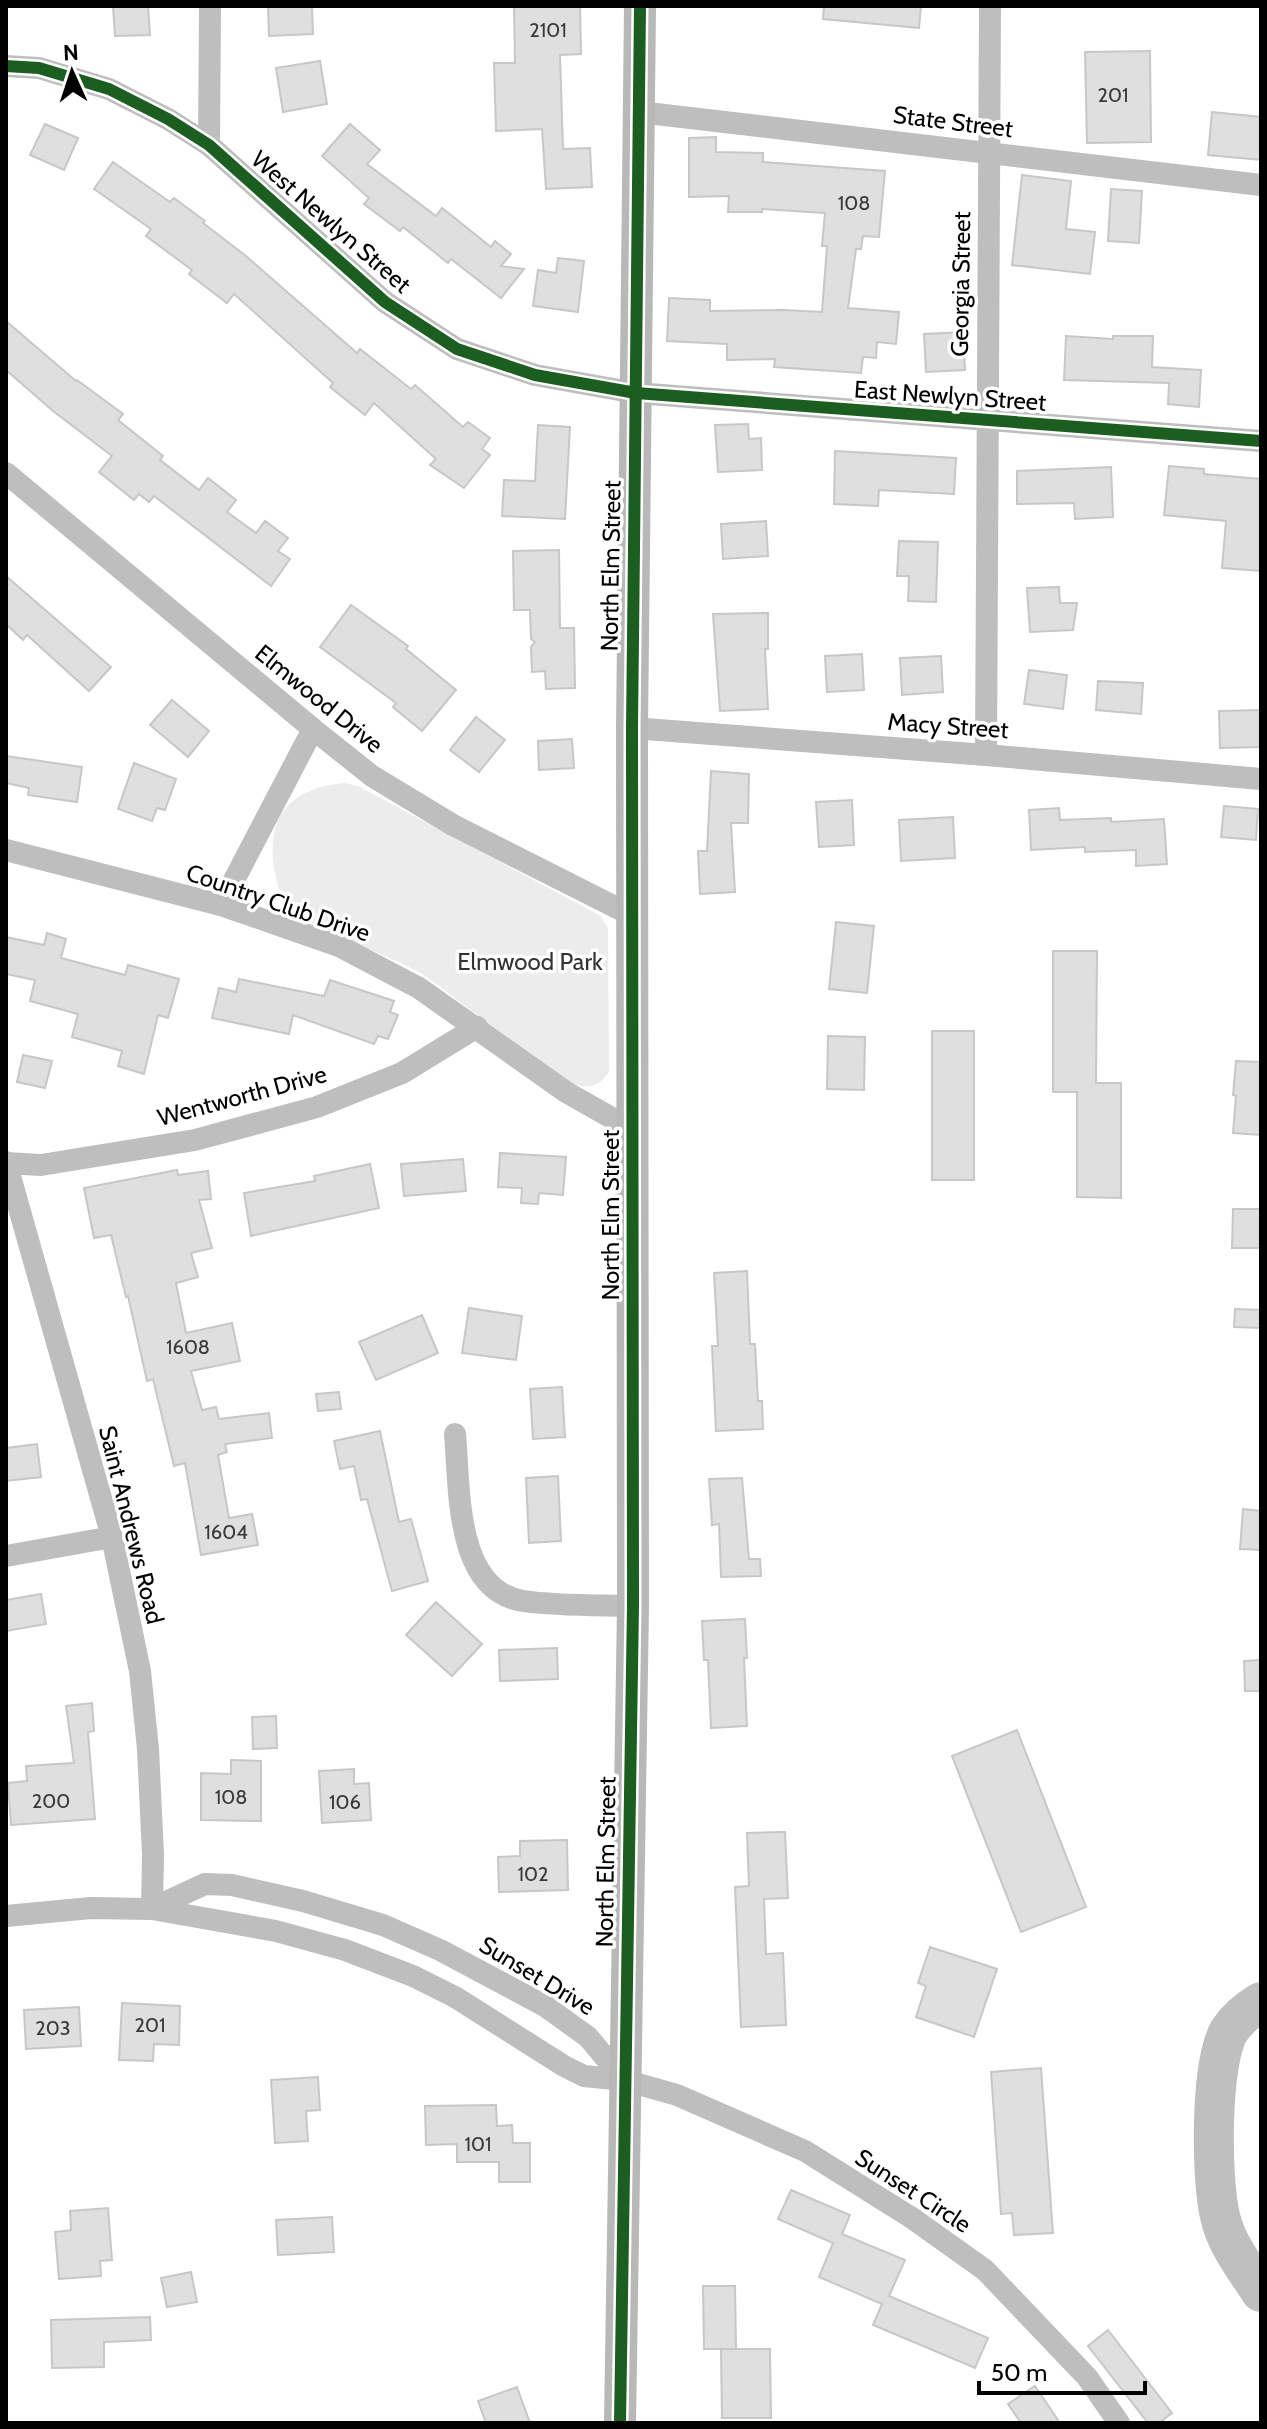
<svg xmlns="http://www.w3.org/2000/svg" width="1267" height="2429" font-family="Cabin,sans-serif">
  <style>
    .green { fill: #ececec }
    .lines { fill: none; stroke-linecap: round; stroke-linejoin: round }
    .river { stroke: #bfbfbf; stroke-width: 40 }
    .building { fill: #dfdfdf; stroke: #c7c7c7; stroke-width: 2 }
    .street { stroke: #bebebe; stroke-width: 22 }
    .secondary { stroke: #b8b8b8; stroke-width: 32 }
    .cycleway-casing { stroke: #fff; stroke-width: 17 }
    .cycleway { stroke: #1b5e20; stroke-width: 12 }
    .labels { text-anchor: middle; stroke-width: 7; stroke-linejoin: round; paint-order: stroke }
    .number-label { font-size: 20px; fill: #383838 }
    .street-label { font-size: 24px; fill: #000; stroke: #fff }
    .park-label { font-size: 24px; fill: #333; stroke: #fff }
  </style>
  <rect width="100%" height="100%" fill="#fff"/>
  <path class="green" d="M344,783L358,786L601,916L608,928L609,1072C599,1087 589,1089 573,1084C538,1059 503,1034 469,1009C453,997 437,983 420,973C386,953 307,929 285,902C279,895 276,878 274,868C266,815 292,788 344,783Z"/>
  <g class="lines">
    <path class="river" d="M1261,2002C1249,2009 1237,2019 1229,2031C1210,2064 1211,2179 1220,2216C1226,2244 1246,2269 1261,2292"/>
  </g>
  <g class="building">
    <path d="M113,6H148L150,35L115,36Z"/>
    <path d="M268,6H312L313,34L269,36Z"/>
    <path d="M514,6H580L581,54L560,55L563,149L590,148L592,187L546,189L542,129L496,131L494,63H515Z"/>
    <path d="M824,6H921L919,28L823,19Z"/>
    <path d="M1150,51L1151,142L1087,143L1085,52Z"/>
    <path d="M320,61L327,104L283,112L276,68Z"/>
    <path d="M1212,112L1261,117V160L1208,155Z"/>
    <path d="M45,124L78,138L64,170L30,155Z"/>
    <path d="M350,124L380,150L367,164L436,216L442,208L491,247L495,241L511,254L501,266L524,269L501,298L451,259L448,263L403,227L400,231L364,204L369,198L322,156Z"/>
    <path d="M716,137V152L763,153V162L885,171L879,237L863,236L861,249H856L848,308L899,312L896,344L877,342L876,358L863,357L861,373L774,367L775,359L727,360V344L667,341L669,298L710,300V311L783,310L822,312L827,246H822L825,213L762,209V212H728L729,196L689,197V138Z"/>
    <path d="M113,162L170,202L174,198L205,221L203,223L246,256L357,353L360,349L411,389L415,385L463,427L468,422L490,438L482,449L490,455L464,488L430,465L436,459L374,403L365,415L330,387L333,383L234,294L227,303L189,274L192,270L146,236L151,229L94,189Z"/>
    <path d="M1022,175L1071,181L1066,229L1095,232L1090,274L1012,265Z"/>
    <path d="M1111,189L1142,191L1139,243L1108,241Z"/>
    <path d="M558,258L584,261L578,312L533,306L538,270L556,273Z"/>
    <path d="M6,321L76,381L77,380L123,414L118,420L163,456L160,460L199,490L208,478L236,500L227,512L256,533L265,521L288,538L278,551L290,559L271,586L154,496L149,502L139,494L134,500L99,472L112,456L53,411L6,370Z"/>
    <path d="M963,332L965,370L926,372L924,334Z"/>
    <path d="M1066,336L1113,339V336H1153L1152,367L1201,370L1199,407L1168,404L1169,383L1064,380Z"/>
    <path d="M748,424L749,439L761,438L762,470L718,472L715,425Z"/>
    <path d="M538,425L570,427L565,519L502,516L504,480L535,481Z"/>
    <path d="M835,451L956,458L954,494L879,490L878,506L834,504Z"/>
    <path d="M1169,466L1204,469V474L1261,479V571L1222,568L1226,521L1164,515Z"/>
    <path d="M1111,467L1113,517L1075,519L1074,503L1017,504V471Z"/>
    <path d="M766,521L768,556L723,559L721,524Z"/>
    <path d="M899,541L938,542L936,602L908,601L909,576H897Z"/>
    <path d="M559,550L560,628H574L575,688L546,689L545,671L532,672L531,647L535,642L531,639L530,610H514L513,551Z"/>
    <path d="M6,576L111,667L89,691L27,635L23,640L6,624Z"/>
    <path d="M1059,587L1060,603H1077L1073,630L1030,632L1027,588Z"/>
    <path d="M351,605L408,646L406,649L456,690L422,731L393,707L396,703L320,647Z"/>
    <path d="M768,613V649H765L768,709L720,711L713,614Z"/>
    <path d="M862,654L864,690L827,692L825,656Z"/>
    <path d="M941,656L943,692L902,695L900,658Z"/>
    <path d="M1029,670L1067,675L1063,709L1024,704Z"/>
    <path d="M1098,681L1143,683L1141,714L1096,710Z"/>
    <path d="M172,700L209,731L188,757L150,725Z"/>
    <path d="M1261,710V747L1220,748L1219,711Z"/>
    <path d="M476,717L505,740L479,772L450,750Z"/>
    <path d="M572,739L574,768L539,770L538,741Z"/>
    <path d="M6,756L82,767L77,802L28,795L29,788L6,783Z"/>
    <path d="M134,763L176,779L165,810L157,808L152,821L118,809Z"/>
    <path d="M711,771L749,774L748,823H731L735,892L700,894L698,851H707Z"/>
    <path d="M852,800L854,845L819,847L816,802Z"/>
    <path d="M1224,806L1258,809L1256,840L1221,837Z"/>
    <path d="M1059,808L1060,820L1111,818V822L1164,819L1167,864L1136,866V850L1085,852V847L1031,850L1029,810Z"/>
    <path d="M953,817L955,858L901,861L899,820Z"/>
    <path d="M836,922L874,926L867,993L829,989Z"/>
    <path d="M47,933L66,939L61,958L125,975L128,965L179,979L168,1018L158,1015L144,1074L118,1066L122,1051L72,1037L78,1014L30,1001L35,980L6,974V937L44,945Z"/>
    <path d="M1053,951H1097L1096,1083H1121V1198L1077,1197V1092H1053Z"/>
    <path d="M239,979L324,996L330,980L394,1001L390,1012L398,1015L388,1039L378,1036L374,1044L293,1015L289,1034L212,1018L219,988L236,992Z"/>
    <rect x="932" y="1031" width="42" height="149"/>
    <path d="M828,1036L865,1037L864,1090L827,1089Z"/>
    <path d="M23,1055L52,1061L45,1088L17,1082Z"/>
    <path d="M1236,1061L1261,1062V1135L1233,1133L1236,1096L1233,1095Z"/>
    <path d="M500,1153L566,1157L563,1195L539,1193L538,1204L521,1203L522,1188L498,1187Z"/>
    <path d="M463,1159L466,1191L404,1196L401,1164Z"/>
    <path d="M370,1164L379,1208L251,1236L244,1193L315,1181L314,1176Z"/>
    <path d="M177,1170L178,1175L208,1171L211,1199L199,1200L212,1248L191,1253L198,1277L176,1283L186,1333L232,1323L240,1361L191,1371L202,1410L216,1407L219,1419L269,1413L272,1438L225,1444L227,1452L218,1455L229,1518L252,1514L258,1545L201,1555L185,1463L174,1466L153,1379L147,1381L128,1296L126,1297L111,1235L94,1238L84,1188Z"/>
    <path d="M1233,1209H1261V1248H1232Z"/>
    <path d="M747,1271L750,1344H755L758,1401H762L763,1429L716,1431L712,1346H718L714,1273Z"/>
    <path d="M469,1308L522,1316L516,1360L462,1353Z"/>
    <path d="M1235,1309L1261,1310V1328L1234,1327Z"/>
    <path d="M422,1315L438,1353L376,1380L359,1342Z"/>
    <path d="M562,1387L565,1437L533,1439L530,1389Z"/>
    <path d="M339,1392L341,1409L318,1411L316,1394Z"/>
    <path d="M380,1431L399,1522L411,1519L428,1581L392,1591L367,1499L361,1500L354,1466L340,1469L334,1441Z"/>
    <path d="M37,1444L41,1477L6,1481V1448Z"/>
    <path d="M558,1476L561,1541L529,1543L526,1478Z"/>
    <path d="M742,1478L749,1559H760L761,1576L721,1577L719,1524L712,1525L709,1479Z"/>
    <path d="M1243,1509L1261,1511V1550L1240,1549Z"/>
    <path d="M41,1594L46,1624L6,1631V1600Z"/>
    <path d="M436,1602L482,1644L452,1676L406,1635Z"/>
    <path d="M745,1619L747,1658H744L747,1726L711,1728L708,1660H704L702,1621Z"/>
    <path d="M557,1648L558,1679L500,1681L499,1650Z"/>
    <path d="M1261,1660V1691H1245L1244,1661Z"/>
    <path d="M92,1703L94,1731L88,1732L95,1819L11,1825L8,1783L27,1781L26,1766L74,1763L66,1706Z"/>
    <path d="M276,1716L277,1748L253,1749L252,1717Z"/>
    <path d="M1017,1730L1086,1907L1021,1932L952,1756Z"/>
    <path d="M231,1760L261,1761V1821L201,1820V1773L231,1774Z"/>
    <path d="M354,1769V1784L369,1783L371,1820L322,1823L319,1771Z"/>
    <path d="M785,1832L788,1898L764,1899L766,1954L783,1953L786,2025L741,2027L735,1887L749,1886L747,1833Z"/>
    <path d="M567,1840L568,1890L499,1892L498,1857L520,1856V1841Z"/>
    <path d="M930,1947L997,1969L974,2037L916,2017L926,1986L918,1983Z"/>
    <path d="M122,2003L180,2006L179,2045L154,2044L153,2061L119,2060Z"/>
    <path d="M79,2007L81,2046L26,2049L24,2010Z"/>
    <path d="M1041,2068L1053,2233L1014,2235L1012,2213L1001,2214L991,2072Z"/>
    <path d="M318,2077L320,2110L306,2111L308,2141L275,2143L271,2080Z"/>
    <path d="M496,2105L497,2126L512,2125L513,2143H530V2182H499V2162H457V2144L426,2145L425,2106Z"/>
    <path d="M791,2190L850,2215L842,2234L905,2260L889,2296L988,2338L975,2368L873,2325L882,2304L819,2277L833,2243L778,2219Z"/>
    <path d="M108,2208L112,2260L100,2261L101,2276L59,2279L55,2232L71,2230L70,2211Z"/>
    <path d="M332,2217L334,2252L278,2255L276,2220Z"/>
    <path d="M191,2272L197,2302L167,2307L161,2278Z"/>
    <path d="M703,2286H735L736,2349H704Z"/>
    <path d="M150,2317L151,2340L104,2342V2367L52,2368L51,2320Z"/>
    <path d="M1108,2330L1172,2413L1159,2423H1148L1088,2346Z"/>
    <path d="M721,2349H770L771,2418H722Z"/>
    <path d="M1035,2386L1060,2423H1021L1008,2404Z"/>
    <path d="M517,2387L530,2423H486L478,2401Z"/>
  </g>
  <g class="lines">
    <g class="street">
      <path d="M6,66L39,68L109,89L168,119L209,145L385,302L457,349L535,375L636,393L1261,441"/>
      <path d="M639,112L1261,185"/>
      <path d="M209,145L210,6"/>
      <path d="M6,473L313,729L372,776L453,825L633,916"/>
      <path d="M632,728L986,755L1261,779"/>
      <path d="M986,755L990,6"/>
      <path d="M6,850L221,905L339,946L419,988L566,1092L633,1130"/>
      <path d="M221,905L313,729"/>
      <path d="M6,1162L112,1537L140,1671L148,1749L153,1854L152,1909"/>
      <path d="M6,1163L41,1165L195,1140L317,1107L402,1073L477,1027"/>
      <path d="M455,1434C460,1487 454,1590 523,1601C559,1606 597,1605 633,1606"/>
      <path d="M6,1556L112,1537"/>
      <path d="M153,1908L205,1884L232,1885L303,1901L383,1925L440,1950L545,2006L588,2037L624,2080"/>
      <path d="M6,1916L91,1908L152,1909L276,1931L345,1950L413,1976L455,1997L564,2066L584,2076L624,2080L677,2095L805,2151L912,2218L985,2270L1087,2377L1119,2423"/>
    </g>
    <path class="secondary" d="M620,2423L633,1606L632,728L640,6"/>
    <g class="cycleway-casing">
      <g id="cycleway">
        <path d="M6,66L39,68L109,89L168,119L209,145L385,302L457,349L535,375L636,393L1261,441"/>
        <path d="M620,2423L633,1606L632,728L640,6"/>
      </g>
    </g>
    <use href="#cycleway" class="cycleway"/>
  </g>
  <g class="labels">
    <g class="number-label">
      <text x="548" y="37">2101</text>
      <text x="1113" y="102">201</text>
      <text x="854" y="210">108</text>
      <text x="188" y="1354">1608</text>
      <text x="226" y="1539">1604</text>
      <text x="231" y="1804">108</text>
      <text x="51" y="1808">200</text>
      <text x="345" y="1809">106</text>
      <text x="533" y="1881">102</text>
      <text x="150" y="2032">201</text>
      <text x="53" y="2035">203</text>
      <text x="478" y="2151">101</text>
    </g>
    <g class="street-label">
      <text transform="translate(953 122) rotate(7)" y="8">State Street</text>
      <text transform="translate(331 222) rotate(41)" y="8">West Newlyn Street</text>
      <text transform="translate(961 284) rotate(-89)" y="8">Georgia Street</text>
      <text transform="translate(950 396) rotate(4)" y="8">East Newlyn Street</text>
      <text transform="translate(611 566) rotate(-89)" y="8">North Elm Street</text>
      <text transform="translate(319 699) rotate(39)" y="8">Elmwood Drive</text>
      <text transform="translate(948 726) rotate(4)" y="8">Macy Street</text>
      <text transform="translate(278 903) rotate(19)" y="8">Country Club Drive</text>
      <text transform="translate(242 1096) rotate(-15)" y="8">Wentworth Drive</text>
      <text transform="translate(611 1215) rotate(-90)" y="8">North Elm Street</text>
      <text transform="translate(131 1525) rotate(76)" y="8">Saint Andrews Road</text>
      <text transform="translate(606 1862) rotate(-89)" y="8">North Elm Street</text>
      <text transform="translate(537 1976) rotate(31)" y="8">Sunset Drive</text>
      <text transform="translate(913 2191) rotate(33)" y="8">Sunset Circle</text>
    </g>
    <g class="park-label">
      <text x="530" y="970">Elmwood Park</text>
    </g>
  </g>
  <rect width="1267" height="2429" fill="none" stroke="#000000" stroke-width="16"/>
  <g transform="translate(72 72) rotate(357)" stroke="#ffffff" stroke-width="6" paint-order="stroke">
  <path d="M0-6L14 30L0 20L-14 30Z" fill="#000000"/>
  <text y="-12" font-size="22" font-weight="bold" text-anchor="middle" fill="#000000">N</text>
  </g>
  <path d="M979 2381v12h166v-12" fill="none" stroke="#000000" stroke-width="4"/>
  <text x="991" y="2381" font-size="24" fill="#000000" stroke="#ffffff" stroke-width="6" paint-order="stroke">50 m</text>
</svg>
